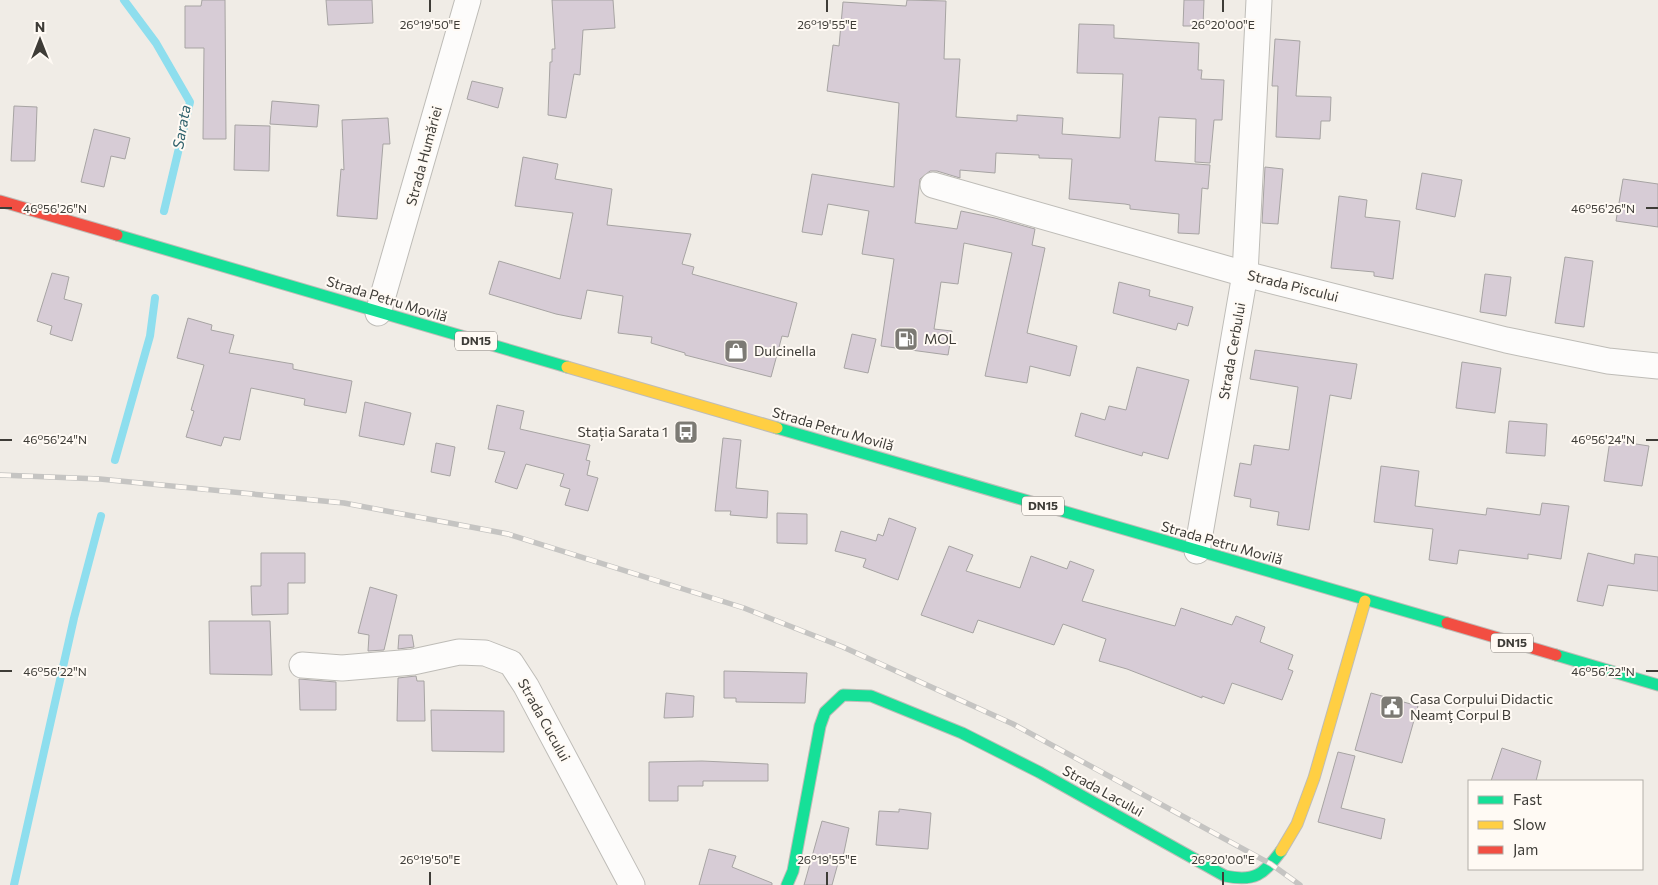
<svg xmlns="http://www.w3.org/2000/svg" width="1658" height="885" font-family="Commissioner,sans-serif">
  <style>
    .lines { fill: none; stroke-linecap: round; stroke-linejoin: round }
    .stream { stroke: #8edeee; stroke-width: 8 }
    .building { fill: #d7ccd6; stroke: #a7a4a3 }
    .street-casing { stroke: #bebcb7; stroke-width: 27 }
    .fast-casing { stroke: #bebcb7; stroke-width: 13 }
    .slow-casing { stroke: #bebcb7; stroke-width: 13 }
    .jam-casing { stroke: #bebcb7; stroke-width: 13 }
    .street { stroke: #fdfcfb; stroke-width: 25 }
    .fast { stroke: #16e098; stroke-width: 11 }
    .slow { stroke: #ffcf43; stroke-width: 11 }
    .jam { stroke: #f24e42; stroke-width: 11 }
    .rail-casing { stroke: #c5c4c2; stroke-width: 5.5 }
    .rail { stroke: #fffaf4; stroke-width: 4; stroke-dasharray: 11; stroke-linecap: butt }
    .ticks { fill: none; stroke: #3e3c37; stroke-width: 2 }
    .labels { text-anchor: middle; stroke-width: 4; stroke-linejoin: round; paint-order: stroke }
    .shield { fill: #fffaf4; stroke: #787570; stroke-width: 1 }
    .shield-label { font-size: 12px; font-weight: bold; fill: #3e3c37 }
    .street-label { font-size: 14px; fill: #3e3c37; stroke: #fffaf4 }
    .poi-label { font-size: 14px; fill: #3e3c37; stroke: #fffaf4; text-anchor: start }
    .water-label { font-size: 15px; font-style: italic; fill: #2e606b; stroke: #fffaf4 }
    .ticks-label { font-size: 12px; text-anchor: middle; fill: #3e3c37; stroke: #fffaf4; stroke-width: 4; stroke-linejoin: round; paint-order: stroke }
  </style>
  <rect width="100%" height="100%" fill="#f0ece6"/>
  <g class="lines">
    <g class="stream">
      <path d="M124,0L156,43L190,102L164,211"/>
      <path d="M115,460L150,336L155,298"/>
      <path d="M14,885L74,618L101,516"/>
    </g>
  </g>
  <g class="building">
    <path d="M202,0H225L226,139H203L204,48H185V6H201Z"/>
    <path d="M326,0H372L373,23L328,25Z"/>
    <path d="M552,0H613L615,28L583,30L580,75L574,74L566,118L548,115L550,62H552V49H555Z"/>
    <path d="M907,0L946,1L944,59H960L956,117L1017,121V115L1063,118L1062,134L1120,138L1123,74L1077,73L1079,24L1114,25V38L1199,43L1198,70H1202L1201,79L1224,80L1222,120H1214L1210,163L1195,162L1196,119L1159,117L1155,161L1210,165L1208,189L1202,188L1199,234L1178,233L1179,214L1130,209V205L1125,204L1069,199L1072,159L1039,158V155L996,153L995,173L960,170V178L937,171H930L920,179L915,223L957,229L961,211L995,218L1035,229L1032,245L1045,248L1027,333L1077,346L1070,376L1030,366L1027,383L985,376L1012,253L964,243L958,284L941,282L934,329L952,331L948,355L881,346L894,259L862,254L869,211L828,204L822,235L802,232L812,174L894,187L899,103L827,91L833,45L839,46L843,2L906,6Z"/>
    <path d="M1184,0H1204L1203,26H1183Z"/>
    <path d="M1275,39L1300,41L1296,96L1331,97L1330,121H1321L1320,139L1276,137L1278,86H1272Z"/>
    <path d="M472,81L503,88L498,108L467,99Z"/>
    <path d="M272,101L319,105L317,127L270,124Z"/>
    <path d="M14,106L37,107L35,161H11Z"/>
    <path d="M388,118L390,144H383L377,219L337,216L341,169L344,170L342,120Z"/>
    <path d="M235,125L270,126L269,171L234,170Z"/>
    <path d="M94,129L130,138L125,159L111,156L104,187L81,182Z"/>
    <path d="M523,157L558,164L555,179L612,189L607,225L691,234L682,264L694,267L692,274L797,303L788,337L782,336L771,377L685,355V353L651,343L652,337L618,333L623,296L587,290L581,319L556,314L489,294L499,261L560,279L573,213L515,206Z"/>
    <path d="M1265,167L1283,169L1278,224L1262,223Z"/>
    <path d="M1422,173L1462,180L1455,217L1416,209Z"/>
    <path d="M1623,179L1658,184V227L1616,221Z"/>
    <path d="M1339,196L1367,200L1365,217L1400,221L1393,279L1374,276V272L1331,268Z"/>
    <path d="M1565,257L1593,261L1584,327L1555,323Z"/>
    <path d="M52,273L69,277L64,299L82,304L72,341L50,334L52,326L37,321Z"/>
    <path d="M1485,274L1511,277L1506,316L1480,312Z"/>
    <path d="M1119,282L1150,290L1149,296L1193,307L1188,326L1178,323L1176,330L1113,313Z"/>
    <path d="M188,318L212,325L211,330L234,335L229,353L293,364V369L352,381L346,413L304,405L305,399L251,388L240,440L224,437L221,446L186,437L194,411L191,410L204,365L177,358Z"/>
    <path d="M852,334L876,339L868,373L844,368Z"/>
    <path d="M1255,350L1357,364L1351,399L1330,395L1309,530L1277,525L1279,512L1250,507L1251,499L1234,496L1240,463L1251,465L1254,445L1289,450L1298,387L1250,379Z"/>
    <path d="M1462,362L1501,368L1495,413L1456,408Z"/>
    <path d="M1137,367L1189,380L1168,459L1143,452L1142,456L1075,436L1081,413L1105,420L1109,406L1126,410Z"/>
    <path d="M365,402L411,413L404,445L359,436Z"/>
    <path d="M497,405L524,411L520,429L590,445L586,460L590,461L587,475L598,478L588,511L565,505L570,489L560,486L564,474L526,464L517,489L495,482L505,452L488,449Z"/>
    <path d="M1509,421L1547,424L1545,456L1506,453Z"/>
    <path d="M723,438L741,440L736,488L768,491L767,518L730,515L731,511H715Z"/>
    <path d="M1610,440L1649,446L1642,486L1604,481Z"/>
    <path d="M436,443L455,447L450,476L431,472Z"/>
    <path d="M1381,466L1419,471L1415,506L1486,515L1487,508L1540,515L1542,503L1569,506L1561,559L1528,554V559L1459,550L1457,564L1429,560L1433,529L1374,522Z"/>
    <path d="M777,513L807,514V544L777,543Z"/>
    <path d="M889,518L916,528L898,580L863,567L866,559L835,551L841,531L876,541L878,534L883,536Z"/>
    <path d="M949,546L973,555L966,571L1020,588L1031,556L1067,569L1070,561L1094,570L1082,601L1175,626L1181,608L1232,625L1236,616L1265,627L1260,642L1293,655L1288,669L1293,671L1282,700L1232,683L1224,704L1202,696V698L1127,669L1099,661L1106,639L1063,624L1054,645L978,620L973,633L921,615Z"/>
    <path d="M261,553H305V583H288V614L252,615L251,586H261Z"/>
    <path d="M1588,553L1634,564L1635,554L1658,557V591L1608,585L1603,606L1577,601Z"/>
    <path d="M370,587L397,595L384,650L368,651L369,635L358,633Z"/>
    <path d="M209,621H270L272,675L210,674Z"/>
    <path d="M399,635H412L414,647L398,649Z"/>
    <path d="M724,671L807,673L805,703L736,702V698H724Z"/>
    <path d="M416,676L417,681H424L425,721H397L398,678Z"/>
    <path d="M299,679L336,682V710H300Z"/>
    <path d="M666,693L694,696L693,717L664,718Z"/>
    <path d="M1371,693L1418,706L1402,763L1355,750Z"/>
    <path d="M431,710L504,711V752L432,751Z"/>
    <path d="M1502,748L1541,761L1536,781H1491Z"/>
    <path d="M1338,752L1355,756L1341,808L1385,819L1381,839L1318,822Z"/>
    <path d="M702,761L768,764V781H703V786H678V801H649V762Z"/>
    <path d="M899,809L931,813L928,849L876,845L879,811L899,812Z"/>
    <path d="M822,821L849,828L843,857L840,856L832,885H804Z"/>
    <path d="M709,849L736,856L732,867L772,883V885H699Z"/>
  </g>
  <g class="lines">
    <g class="street-casing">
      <g id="street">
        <path d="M933,185L1245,274L1506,340L1608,361L1658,366"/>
        <path d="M378,313L468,0"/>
        <path d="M1197,551L1245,274L1259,0"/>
        <path d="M302,665L342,668L413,662L459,652L485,653L511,663L526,686L632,885"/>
      </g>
    </g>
    <g class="fast-casing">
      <g id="fast">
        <path d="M117,235L567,367"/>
        <path d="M777,428L1447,623"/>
        <path d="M1556,655L1658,685"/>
        <path d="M787,885L793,871L820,726L825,712L843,695L871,696L962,733L1039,772L1225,876C1255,882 1263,875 1281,851"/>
      </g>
    </g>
    <g class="slow-casing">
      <g id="slow">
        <path d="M567,367L777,428"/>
        <path d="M1281,851L1297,824L1314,778L1365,601"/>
      </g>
    </g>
    <g class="jam-casing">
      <g id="jam">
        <path d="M0,201L117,235"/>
        <path d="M1447,623L1556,655"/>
      </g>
    </g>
    <use href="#street" class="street"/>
    <use href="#fast" class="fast"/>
    <use href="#slow" class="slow"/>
    <use href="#jam" class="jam"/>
    <g class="rail-casing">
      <path id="rail" d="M0,475L100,479L344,503L508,534L744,608L843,647L1013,724L1271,864L1300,885"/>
    </g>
    <use href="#rail" class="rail"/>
  </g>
  <path class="ticks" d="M430,0V12M827,0V12M1223,0V12M0,208H12M1646,208H1658M0,440H12M1646,440H1658M0,671H12M1646,671H1658M430,872V885M827,872V885M1223,872V885"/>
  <defs>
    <g id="fuel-square" transform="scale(1.25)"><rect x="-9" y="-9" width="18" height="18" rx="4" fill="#7c7a74" stroke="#fffaf4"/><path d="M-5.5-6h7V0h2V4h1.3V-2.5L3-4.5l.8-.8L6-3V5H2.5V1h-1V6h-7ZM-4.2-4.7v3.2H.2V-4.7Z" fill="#fff"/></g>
    <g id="shop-square" transform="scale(1.25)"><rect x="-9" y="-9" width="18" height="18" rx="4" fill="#7c7a74" stroke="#fffaf4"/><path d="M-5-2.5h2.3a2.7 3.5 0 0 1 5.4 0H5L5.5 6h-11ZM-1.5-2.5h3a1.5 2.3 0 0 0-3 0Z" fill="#fff"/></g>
    <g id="bus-square" transform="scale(1.25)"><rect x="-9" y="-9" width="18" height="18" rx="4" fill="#7c7a74" stroke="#fffaf4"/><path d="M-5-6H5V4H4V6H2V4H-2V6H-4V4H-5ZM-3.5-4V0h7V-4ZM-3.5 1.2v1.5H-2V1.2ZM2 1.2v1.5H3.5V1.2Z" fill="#fff"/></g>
    <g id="civic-square" transform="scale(1.25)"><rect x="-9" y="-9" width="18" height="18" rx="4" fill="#7c7a74" stroke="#fffaf4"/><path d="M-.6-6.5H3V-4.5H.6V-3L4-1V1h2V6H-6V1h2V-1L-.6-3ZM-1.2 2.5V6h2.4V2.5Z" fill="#fff"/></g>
  </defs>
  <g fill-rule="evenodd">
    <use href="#fuel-square" x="906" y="339"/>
    <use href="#shop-square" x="736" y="351"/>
    <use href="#bus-square" x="686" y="432"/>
    <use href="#civic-square" x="1392" y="707"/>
  </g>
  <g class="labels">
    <g class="shield">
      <rect x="455" y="331.5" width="42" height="19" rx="4"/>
      <rect x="1022" y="496.5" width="42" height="19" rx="4"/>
      <rect x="1491" y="633.5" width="42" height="19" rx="4"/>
    </g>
    <g class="shield-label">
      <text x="476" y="345">DN15</text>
      <text x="1043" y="510">DN15</text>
      <text x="1512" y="647">DN15</text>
    </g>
    <g class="street-label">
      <text transform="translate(424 156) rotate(-75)" y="5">Strada Humăriei</text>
      <text transform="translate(1293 286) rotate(14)" y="5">Strada Piscului</text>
      <text transform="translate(387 299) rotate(17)" y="5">Strada Petru Movilă</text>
      <text transform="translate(1232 351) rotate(-80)" y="5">Strada Cerbului</text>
      <text transform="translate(833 429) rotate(16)" y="5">Strada Petru Movilă</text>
      <text transform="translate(1222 543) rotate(16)" y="5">Strada Petru Movilă</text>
      <text transform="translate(544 720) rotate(61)" y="5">Strada Cucului</text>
      <text transform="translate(1103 791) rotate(29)" y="5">Strada Lacului</text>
    </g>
    <g class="poi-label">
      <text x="924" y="344">MOL</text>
      <text x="754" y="356">Dulcinella</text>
      <text x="668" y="437" text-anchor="end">Stația Sarata 1</text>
      <text x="1410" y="704">Casa Corpului Didactic<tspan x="1410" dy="16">Neamţ Corpul B</tspan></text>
    </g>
    <g class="water-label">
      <text transform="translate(182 127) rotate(-80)" y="5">Sarata</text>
    </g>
  </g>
  <g class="ticks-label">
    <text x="430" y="29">26°19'50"E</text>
    <text x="827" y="29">26°19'55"E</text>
    <text x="1223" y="29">26°20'00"E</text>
    <text x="55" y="213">46°56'26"N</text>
    <text x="1603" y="213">46°56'26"N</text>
    <text x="55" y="444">46°56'24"N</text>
    <text x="1603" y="444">46°56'24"N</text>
    <text x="55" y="676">46°56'22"N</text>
    <text x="1603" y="676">46°56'22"N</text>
    <text x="430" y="864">26°19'50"E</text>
    <text x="827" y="864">26°19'55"E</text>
    <text x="1223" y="864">26°20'00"E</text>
  </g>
  <rect x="1468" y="780" width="175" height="90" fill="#fffaf4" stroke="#b2aea8"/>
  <rect x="1478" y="796" width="25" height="8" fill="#16e098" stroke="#b2aea8"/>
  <text x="1513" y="805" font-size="15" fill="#3e3c37">Fast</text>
  <rect x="1478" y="821" width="25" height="8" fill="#ffcf43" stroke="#b2aea8"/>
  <text x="1513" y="830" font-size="15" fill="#3e3c37">Slow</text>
  <rect x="1478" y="846" width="25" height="8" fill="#f24e42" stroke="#b2aea8"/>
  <text x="1513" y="855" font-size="15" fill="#3e3c37">Jam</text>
  <g transform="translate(40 40)" stroke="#fffaf4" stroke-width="4" paint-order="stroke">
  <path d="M0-4L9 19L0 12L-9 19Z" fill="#3e3c37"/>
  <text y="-8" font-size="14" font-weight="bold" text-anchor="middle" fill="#3e3c37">N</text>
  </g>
</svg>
